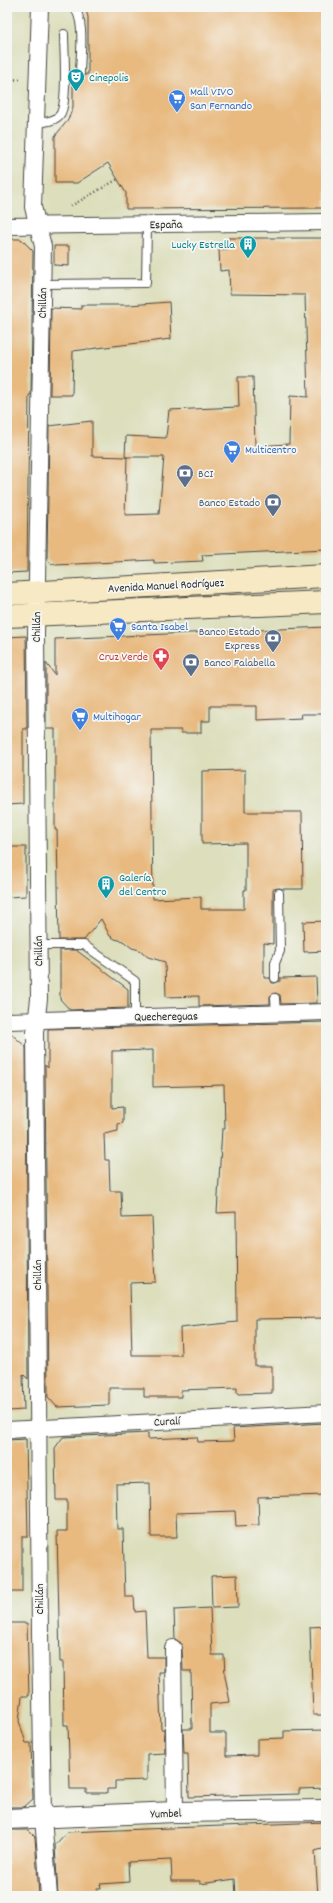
<svg xmlns="http://www.w3.org/2000/svg" width="333" height="1903" font-family="Dekko,sans-serif">
  <style>
    .built { fill: #dcdebc }
    .building { fill: #e8ba80; fill-rule: evenodd }
    .lines { fill: none; stroke-linecap: round; stroke-linejoin: round }
    .service-casing { stroke: #484642; stroke-width: 10 }
    .minor-casing { stroke: #484642; stroke-width: 18 }
    .tertiary-casing { stroke: #484642; stroke-width: 22 }
    .secondary-casing { stroke: #484642; stroke-width: 24 }
    .path { stroke: #484642; stroke-width: 2.5; stroke-dasharray: 1 3; stroke-linecap: butt }
    .service { stroke: #fff; stroke-width: 8 }
    .minor { stroke: #fff; stroke-width: 16 }
    .tertiary { stroke: #fff; stroke-width: 20 }
    .secondary { stroke: #f6e9c3; stroke-width: 22 }
    .labels { text-anchor: middle; stroke-width: 3.5; stroke-linejoin: round; paint-order: stroke }
    .culture-label { font-size: 12px; fill: #0d838f; stroke: #f6f6f2; text-anchor: start }
    .shop-label { font-size: 12px; fill: #366cbe; stroke: #f6f6f2; text-anchor: start }
    .street-label { font-size: 12px; fill: #2b2b2b; stroke: #f6f6f2 }
    .service-label { font-size: 12px; fill: #4e5e75; stroke: #f6f6f2; text-anchor: start }
    .health-label { font-size: 12px; fill: #be3a42; stroke: #f6f6f2; text-anchor: end }
  </style>
  <rect width="100%" height="100%" fill="#f6f6f2"/>
  <filter id="ink" filterUnits="userSpaceOnUse"><feTurbulence type="fractalNoise" baseFrequency=".025" numOctaves="2"/><feDisplacementMap in="SourceGraphic" scale="8" xChannelSelector="R" yChannelSelector="G"/><feConvolveMatrix kernelMatrix="1 2 1 2 8 2 1 2 1" color-interpolation-filters="sRGB"/></filter>
  <filter id="wash" filterUnits="userSpaceOnUse"><feTurbulence type="fractalNoise" baseFrequency=".012" numOctaves="4" result="noise"/><feDisplacementMap in="SourceGraphic" scale="16" xChannelSelector="R" yChannelSelector="G"/><feGaussianBlur stdDeviation="0.9" result="paint"/><feColorMatrix in="noise" values="0 0 0 0 0 0 0 0 0 0 0 0 0 0 0 0 0 1.4 0 .05"/><feComposite in="paint" operator="in"/></filter>
  <g filter="url(#wash)">
    <rect width="100%" height="100%" fill="#eee0c2"/>
    <rect class="built" x="7" y="7" width="319" height="1889"/>
    <g id="blocks">
      <g class="building">
        <path d="M85,7H326V208L126,209V193L108,163L77,183H55V136L68,120L73,107V74L80,79L84,77L86,74H88V17Z"/>
        <path d="M228,238H326V549L202,555L203,561L154,563V560L56,565L52,564L47,560L49,426L92,421V456L127,457L125,515L159,514L164,457H125L126,436L166,438L169,410L239,407L238,377H253L255,446L289,444L290,396L308,397L305,295L230,294L229,270L220,271L219,249H228Z"/>
        <path d="M7,239H21L33,251L31,395H29L27,572L7,573Z"/>
        <path d="M54,246H69V266L54,265Z"/>
        <path d="M169,302L171,339L73,351L72,395H50L51,308L81,309V305H129Z"/>
        <path d="M326,627V714H301L302,718L257,720V706H210V721H201V733H181V730H151L153,899L201,897V909H244V890H246V843L202,844V771L245,770V812H302L303,889H283L279,888L273,889V944L264,943V978H270L272,983H275L280,981V978L316,977L317,1003L281,1004L280,995L275,993L270,996V1004L199,1006V996L166,997L165,962L148,957L140,950L132,948L123,941L115,939L110,936L101,919L84,940H59L57,830H55V729H46V663L55,675V639Z"/>
        <path d="M26,636L27,729H23V804L7,805V637Z"/>
        <path d="M7,847H26V896L7,897Z"/>
        <path d="M326,921V951L304,952L303,922Z"/>
        <path d="M60,950H76L128,989V1008L70,1010L60,999Z"/>
        <path d="M326,1022V1318L255,1319V1366H272V1393L237,1394V1388L181,1390V1397H144V1388H109V1405L57,1407L48,1397L45,1065L48,1068V1029ZM153,1050V1087L224,1085L225,1129H222L217,1213L236,1212L237,1322L180,1328L181,1355H132L130,1283L155,1282L152,1217L122,1218L121,1191H110L109,1160H105L104,1134L118,1131V1124L123,1123V1107L112,1108V1051Z"/>
        <path d="M7,1030L26,1047L28,1379L23,1374L24,1410L7,1411Z"/>
        <path d="M326,1423V1495L258,1497L259,1525L236,1526L235,1511L176,1513L177,1537H151L150,1483L116,1484L117,1529H123L125,1597H134L135,1612L145,1611L147,1657H164V1672H159L161,1729H164L165,1753L147,1754V1780L115,1781V1789H107V1793H86V1789H70L68,1725H64L63,1662H60L57,1531H67V1500H56L55,1448L63,1437L148,1433V1439L197,1437L198,1442L234,1441L233,1428Z"/>
        <path d="M26,1439L28,1537H22V1592H7V1440Z"/>
        <path d="M237,1575L238,1607L212,1608L211,1576Z"/>
        <path d="M210,1608L212,1655H224L225,1676L230,1702L210,1704V1733H226V1756L257,1755V1739L284,1738V1731L326,1730V1788L299,1789V1794L189,1797L188,1753H184L183,1729H192L191,1671H183L182,1648L181,1643L175,1639L174,1610Z"/>
        <path d="M7,1623H27L29,1696H22L19,1721L26,1743H31L33,1799L24,1807H7Z"/>
        <path d="M326,1626V1715H313L310,1627Z"/>
        <path d="M326,1822V1848L315,1851L318,1896H236L235,1879L200,1884V1881H172L171,1860L128,1862L129,1882L100,1884L101,1888H97L98,1896H58L55,1845L67,1832Z"/>
        <path d="M7,1830H28L35,1837L39,1896H7Z"/>
      </g>
    </g>
  </g>
  <g filter="url(#ink)">
    <use href="#blocks" fill-opacity="0" stroke="#484642" stroke-width="1"/>
    <g class="lines">
      <g class="service-casing">
        <g id="service">
          <path d="M73,7C86,18 80,57 80,74"/>
          <path d="M36,123C45,122 57,121 61,113C68,98 64,52 64,34"/>
          <path d="M42,284L146,283L147,225"/>
          <path d="M38,945H84L135,981V1017"/>
          <path d="M275,978V963L280,951L279,893"/>
          <path d="M275,998L276,1014"/>
        </g>
      </g>
      <g class="minor-casing">
        <g id="minor">
          <path d="M40,7L33,207L43,246L36,635L39,999L35,1033L40,1633L43,1817L49,1896"/>
          <path d="M7,226L326,222"/>
          <path d="M7,1021L326,1012"/>
          <path d="M7,1430L326,1413"/>
          <path d="M173,1648L175,1812"/>
        </g>
      </g>
      <g class="tertiary-casing">
        <path id="tertiary" d="M7,1819L175,1812L326,1810"/>
      </g>
      <g class="secondary-casing">
        <g id="secondary">
          <path d="M7,594L326,576"/>
          <path d="M7,616L326,602"/>
        </g>
      </g>
      <g class="path">
        <path d="M7,80L20,79"/>
        <path d="M71,206L118,179"/>
      </g>
      <use href="#service" class="service"/>
      <use href="#minor" class="minor"/>
      <use href="#tertiary" class="tertiary"/>
      <use href="#secondary" class="secondary"/>
    </g>
  </g>
  <defs>
    <g id="theatre-pin" transform="scale(0.9)"><path d="M0 17L-7.5 6A9.5 9.5 0 1 1 7.5 6Z" fill="#0f9aa8" stroke="#f6f6f2"/><path d="M-5-5.5Q0-4 5-5.5V0Q5 5 0 6Q-5 5-5 0ZM-3.3-2.5H-1v1.5H-3.3ZM1-2.5H3.3v1.5H1ZM-2.8 1Q0 5.5 2.8 1Z" fill="#fff"/></g>
    <g id="supermarket-pin" transform="scale(0.9)"><path d="M0 17L-7.5 6A9.5 9.5 0 1 1 7.5 6Z" fill="#3f7fe0" stroke="#f6f6f2"/><path d="M-6-5.5h2.5l.6 2H6L4.5 2H-2.5L-4.4-4H-6ZM-1.5 3.2a1.3 1.3 0 1 0 .1 0ZM3 3.2a1.3 1.3 0 1 0 .1 0Z" fill="#fff"/></g>
    <g id="building-pin" transform="scale(0.9)"><path d="M0 17L-7.5 6A9.5 9.5 0 1 1 7.5 6Z" fill="#0f9aa8" stroke="#f6f6f2"/><path d="M-4-6H4V6H1V3H-1V6H-4ZM-2.5-4.3h1.7v1.8h-1.7ZM.8-4.3h1.7v1.8H.8ZM-2.5-1h1.7V.8h-1.7ZM.8-1h1.7V.8H.8Z" fill="#fff"/></g>
    <g id="bank-pin" transform="scale(0.9)"><path d="M0 17L-7.5 6A9.5 9.5 0 1 1 7.5 6Z" fill="#5c6f8a" stroke="#f6f6f2"/><path d="M-6-4H6V4H-6ZM0-2.3a2.3 2.3 0 1 0 0 4.6a2.3 2.3 0 1 0 0-4.6Z" fill="#fff"/></g>
    <g id="pharmacy-pin" transform="scale(0.9)"><path d="M0 17L-7.5 6A9.5 9.5 0 1 1 7.5 6Z" fill="#e0444e" stroke="#f6f6f2"/><path d="M-2-6h4v4h4v4h-4v4h-4v-4h-4v-4h4Z" fill="#fff"/></g>
  </defs>
  <g fill-rule="evenodd">
    <use href="#theatre-pin" x="76" y="77"/>
    <use href="#supermarket-pin" x="177" y="98"/>
    <use href="#building-pin" x="248" y="244"/>
    <use href="#supermarket-pin" x="232" y="449"/>
    <use href="#bank-pin" x="185" y="473"/>
    <use href="#bank-pin" x="273" y="502"/>
    <use href="#supermarket-pin" x="118" y="626"/>
    <use href="#bank-pin" x="273" y="638"/>
    <use href="#pharmacy-pin" x="161" y="656"/>
    <use href="#bank-pin" x="191" y="662"/>
    <use href="#supermarket-pin" x="80" y="716"/>
    <use href="#building-pin" x="106" y="884"/>
  </g>
  <g class="labels">
    <g class="culture-label">
      <text x="89" y="81">Cinepolis</text>
      <text x="235" y="248" text-anchor="end">Lucky Estrella</text>
      <text x="119" y="881">Galería<tspan x="119" dy="14">del Centro</tspan></text>
    </g>
    <g class="shop-label">
      <text x="190" y="95">Mall VIVO<tspan x="190" dy="14">San Fernando</tspan></text>
      <text x="245" y="453">Multicentro</text>
      <text x="131" y="630">Santa Isabel</text>
      <text x="93" y="720">Multihogar</text>
    </g>
    <g class="street-label">
      <text transform="translate(166 224) rotate(-1)" y="4">España</text>
      <text transform="translate(42 303) rotate(-89)" y="4">Chillán</text>
      <text transform="translate(166 585) rotate(-3)" y="4">Avenida Manuel Rodríguez</text>
      <text transform="translate(36 627) rotate(-89)" y="4">Chillán</text>
      <text transform="translate(38 951) rotate(-91)" y="4">Chillán</text>
      <text transform="translate(166 1016) rotate(-1)" y="4">Quechereguas</text>
      <text transform="translate(37 1275) rotate(-90)" y="4">Chillán</text>
      <text transform="translate(167 1421) rotate(-3)" y="4">Curalí</text>
      <text transform="translate(39 1599) rotate(-90)" y="4">Chillán</text>
      <text transform="translate(166 1813) rotate(-2)" y="4">Yumbel</text>
    </g>
    <g class="service-label">
      <text x="198" y="477">BCI</text>
      <text x="260" y="506" text-anchor="end">Banco Estado</text>
      <text x="260" y="635" text-anchor="end">Banco Estado<tspan x="260" dy="14">Express</tspan></text>
      <text x="204" y="666">Banco Falabella</text>
    </g>
    <g class="health-label">
      <text x="148" y="660">Cruz Verde</text>
    </g>
  </g>
  <rect width="333" height="1903" fill="none" stroke="#f6f6f2" stroke-width="24"/>
</svg>
